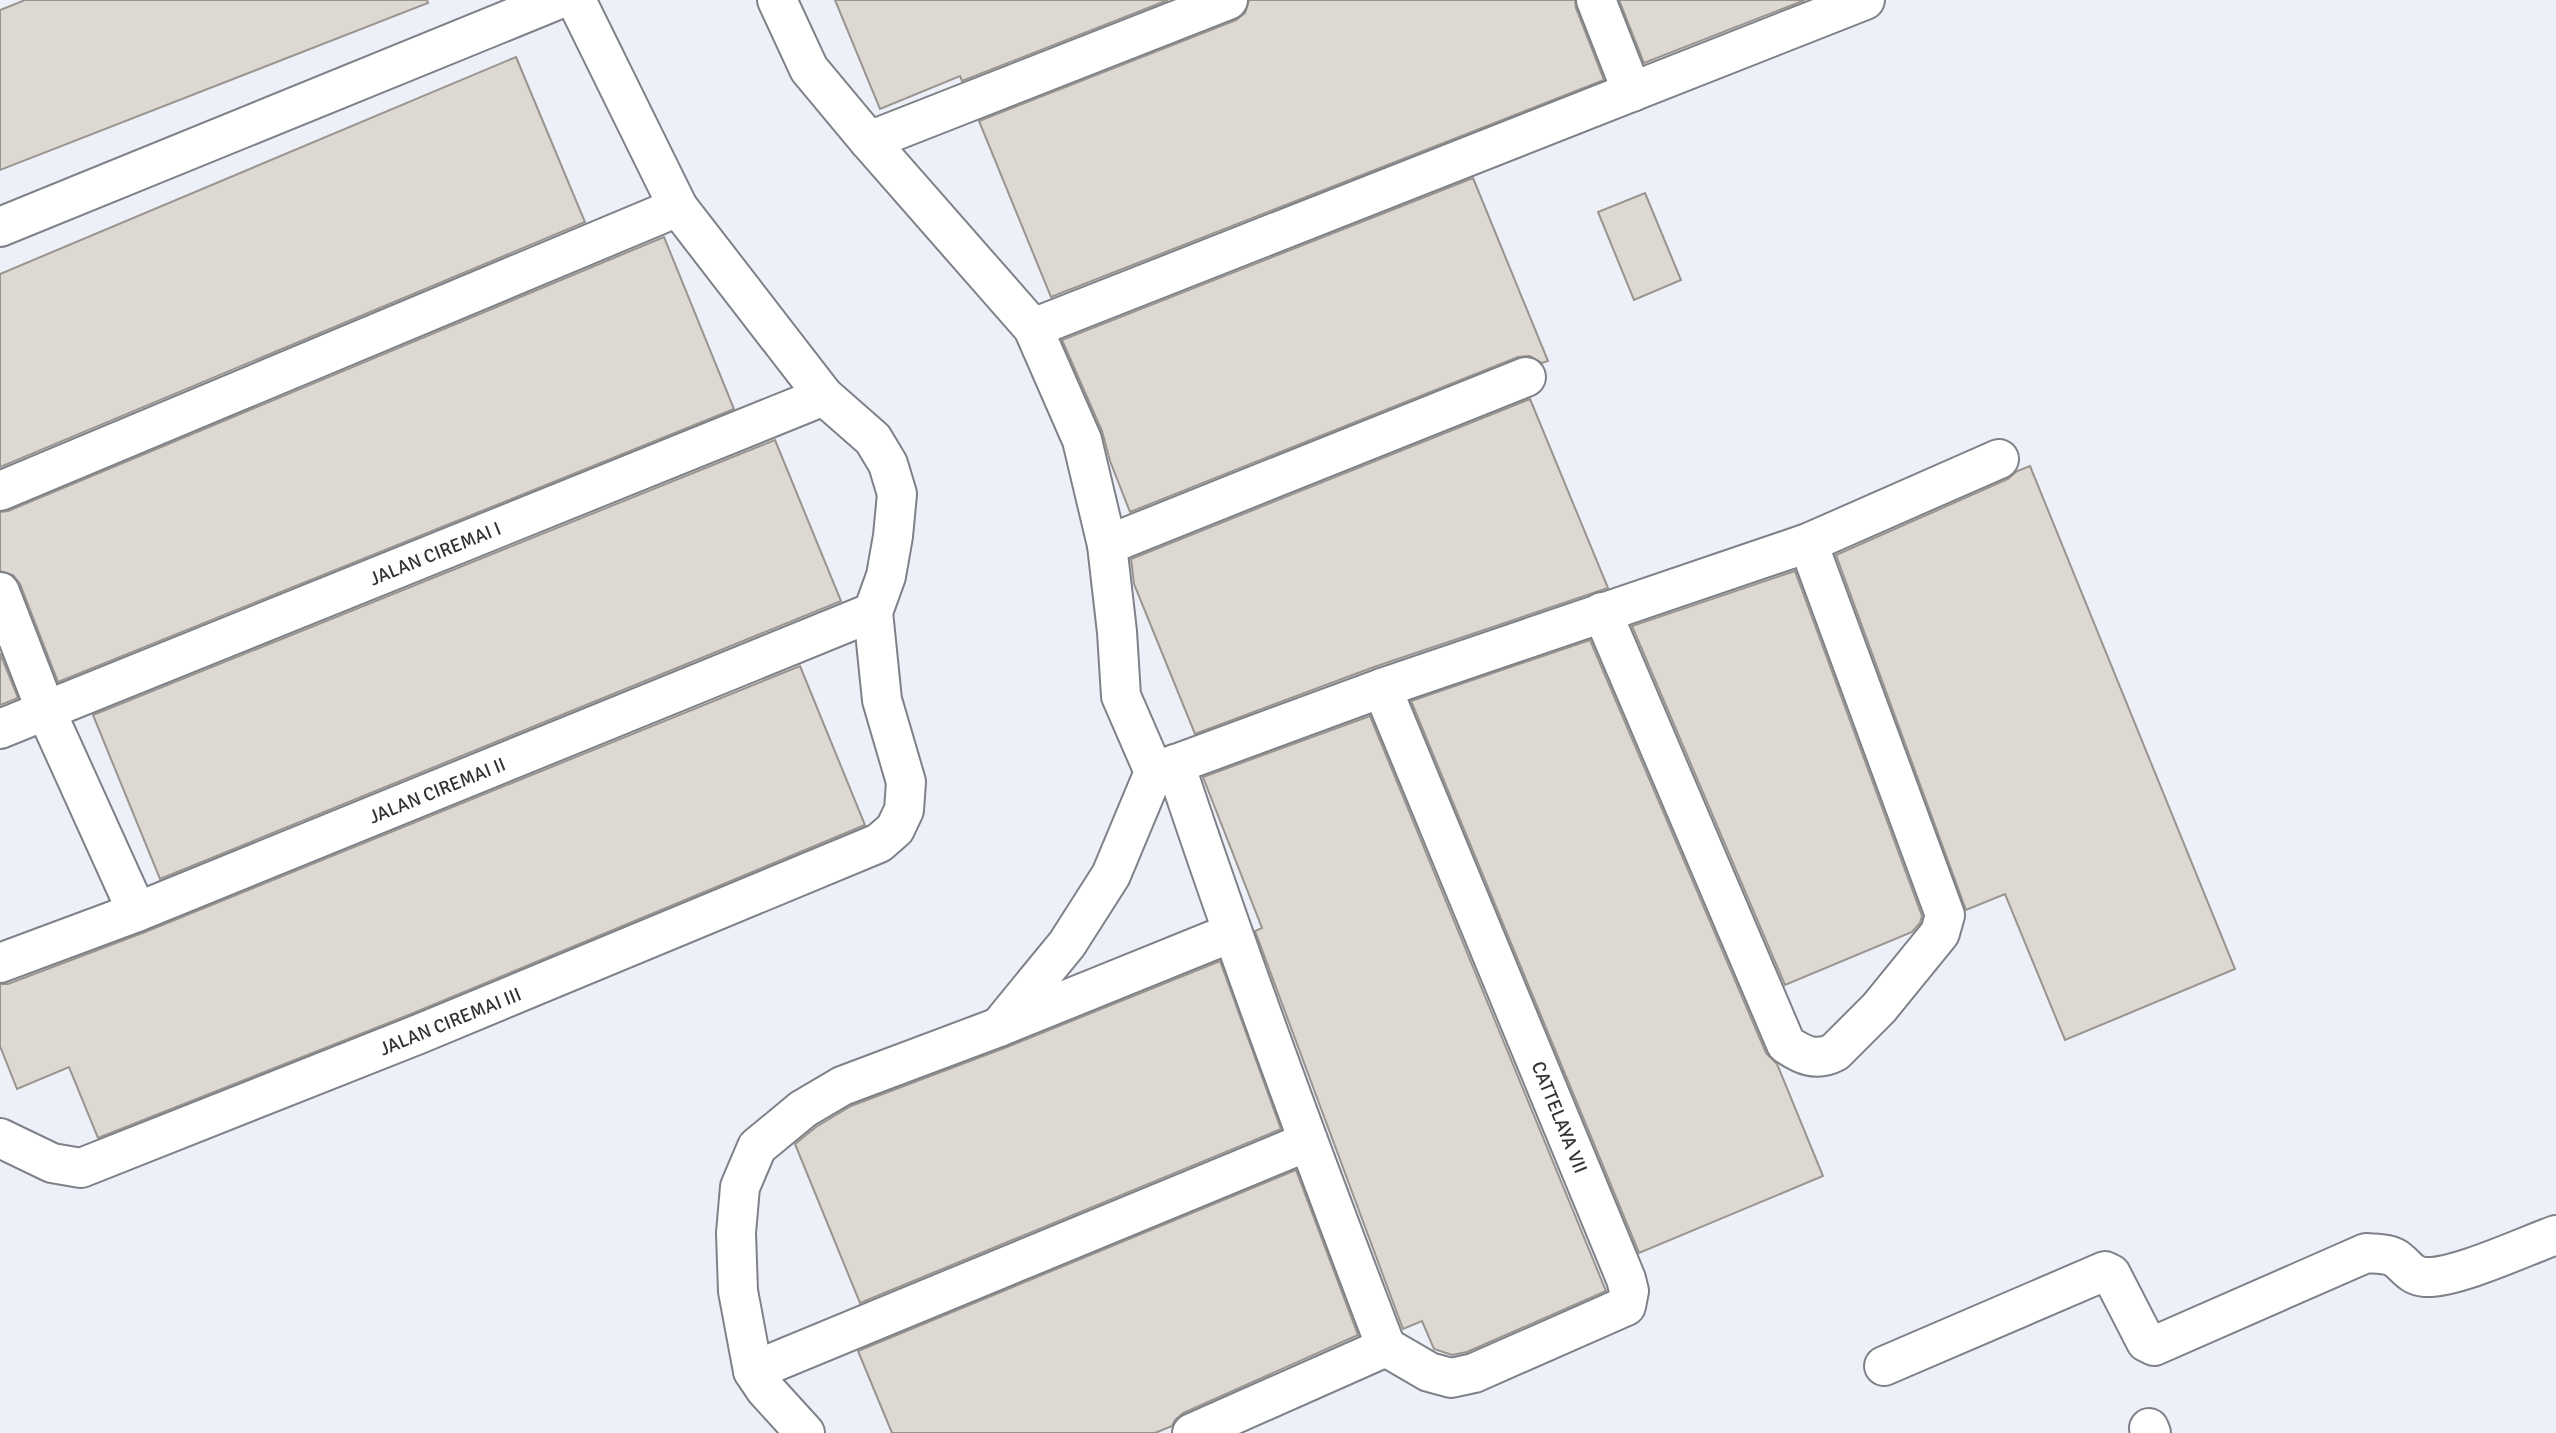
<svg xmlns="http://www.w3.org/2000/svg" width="2556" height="1433" font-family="Signika,sans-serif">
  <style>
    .building { fill: #ddd8d1; stroke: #99948e; stroke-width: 2 }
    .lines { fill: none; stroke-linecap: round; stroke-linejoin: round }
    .minor-casing { stroke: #7e8188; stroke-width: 42 }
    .minor { stroke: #fff; stroke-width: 38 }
    .labels { text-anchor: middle; stroke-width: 6; stroke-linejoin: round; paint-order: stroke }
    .street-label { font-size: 19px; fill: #313235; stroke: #fff }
  </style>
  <rect width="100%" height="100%" fill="#edf0f8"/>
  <g class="building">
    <path d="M25,0H427L428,3L0,170V10Z"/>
    <path d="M835,0H1168L962,81L960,76L880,109Z"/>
    <path d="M1249,0H1575L1576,8L1604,80L1051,297L979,121L1236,20L1245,13Z"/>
    <path d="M1619,0H1805L1644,63Z"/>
    <path d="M516,57L585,222L0,467V274Z"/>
    <path d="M1473,178L1548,361L1542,363L1530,356L1518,357L1130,512L1110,461L1102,431L1062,340Z"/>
    <path d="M1645,193L1681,280L1634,300L1598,212Z"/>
    <path d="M664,237L734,409L58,682L20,584L13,575L0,571V512L8,511Z"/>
    <path d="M1530,399L1608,588L1374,667L1195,734L1134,584L1131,559Z"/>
    <path d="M775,440L841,601L160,879L93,715Z"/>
    <path d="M2030,466L2235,969L2065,1040L2005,894L1966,910L1836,555L2008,479L2017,471Z"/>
    <path d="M1795,571L1922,916L1920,923L1912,932L1785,985L1632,626Z"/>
    <path d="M1590,640L1766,1053L1777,1064L1823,1176L1639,1253L1411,701Z"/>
    <path d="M0,653L18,698L0,705Z"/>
    <path d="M800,666L865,825L411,1014L98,1138L69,1067L17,1089L0,1046V984H8L145,932Z"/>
    <path d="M1370,716L1606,1291L1467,1352L1452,1355L1434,1349L1422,1321L1403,1329L1255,931L1262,928L1203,777Z"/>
    <path d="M1220,961L1281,1129L860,1303L795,1144L816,1127L851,1106L1007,1047Z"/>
    <path d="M1296,1170L1358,1335L1183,1413L1175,1420L1172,1426L1155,1433H892L858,1351Z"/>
  </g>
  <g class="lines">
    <g class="minor-casing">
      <g id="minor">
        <path d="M777,0L809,69L869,141L1033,328L1082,440L1107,545L1117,632L1121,696L1154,772L1111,875L1067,944L999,1027"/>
        <path d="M1596,0L1632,92"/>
        <path d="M869,141L1228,0"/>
        <path d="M0,227L557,0"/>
        <path d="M1033,328L1865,0"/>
        <path d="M0,491L678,207"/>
        <path d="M1107,545L1526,377"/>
        <path d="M0,592L46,711L137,912"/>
        <path d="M1602,612L1786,1044C1802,1055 1816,1062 1835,1052L1879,1008L1940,933L1945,915L1808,543"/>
        <path d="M1382,688L1626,1279L1629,1291L1626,1306L1474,1373L1451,1378L1429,1372L1386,1347"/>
        <path d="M0,729L824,396"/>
        <path d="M1175,764C1240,960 1312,1154 1386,1347"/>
        <path d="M1154,772L1382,688L1808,543L1999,459"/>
        <path d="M0,963L137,912L873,612"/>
        <path d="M0,1138L52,1163L81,1168L419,1034L879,843L895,829L904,810L906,782L882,700L873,612L886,576L893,536L897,494L888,464L873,439L824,396L678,207L576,0"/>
        <path d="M1884,1366L2105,1271L2111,1274L2146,1342L2154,1346L2366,1253C2376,1254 2390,1253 2398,1260C2407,1267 2411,1276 2425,1277C2455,1279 2525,1246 2556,1235"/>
        <path d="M753,1371L1307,1142"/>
        <path d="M2149,1428L2151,1433"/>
        <path d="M805,1433L765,1389L753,1371L738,1291L736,1233L740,1187L757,1147L803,1109L842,1086L999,1027L1231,933"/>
        <path d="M1192,1433L1386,1347"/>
      </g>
    </g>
    <use href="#minor" class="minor"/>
  </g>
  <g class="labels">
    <g class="street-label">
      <text transform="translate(435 553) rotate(-22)" y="7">JALAN CIREMAI I</text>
      <text transform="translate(437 790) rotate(-22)" y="7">JALAN CIREMAI II</text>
      <text transform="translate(450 1021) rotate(-22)" y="7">JALAN CIREMAI III</text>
      <text transform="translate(1560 1117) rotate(68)" y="7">CATTELAYA VII</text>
    </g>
  </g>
</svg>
